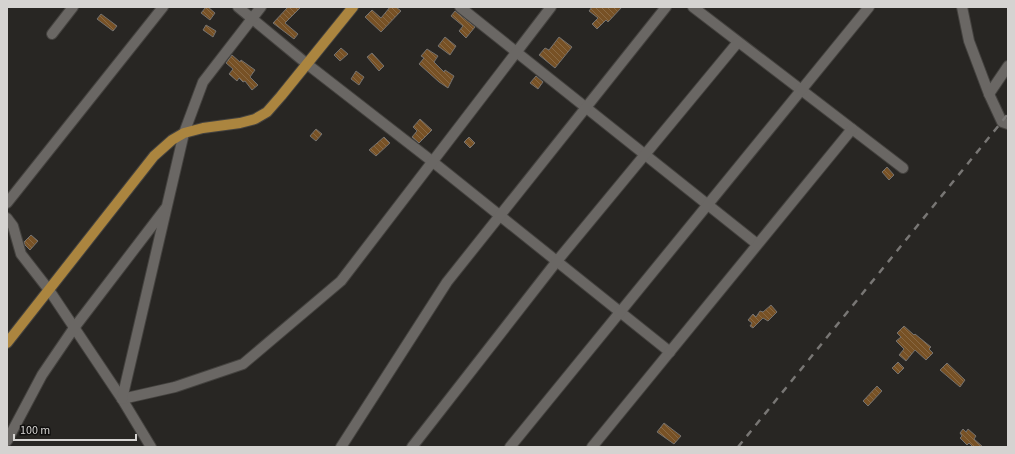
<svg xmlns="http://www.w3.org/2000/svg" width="1015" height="454" font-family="'Source Sans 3',sans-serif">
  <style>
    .building { fill: url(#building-back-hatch); stroke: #74716e }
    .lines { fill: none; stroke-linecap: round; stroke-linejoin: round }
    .minor-casing { stroke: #44423f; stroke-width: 12 }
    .major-casing { stroke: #44423f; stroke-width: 12 }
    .minor { stroke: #6a6764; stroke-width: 10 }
    .major { stroke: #ab853f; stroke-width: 10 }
    .rail { stroke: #787674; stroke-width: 2.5; stroke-dasharray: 7 7; stroke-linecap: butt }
  </style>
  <defs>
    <pattern id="building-back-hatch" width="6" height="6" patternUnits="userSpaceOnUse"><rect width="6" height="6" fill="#775125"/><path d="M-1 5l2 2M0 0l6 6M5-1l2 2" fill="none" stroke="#896944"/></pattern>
  </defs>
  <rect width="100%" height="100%" fill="#282623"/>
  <g class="building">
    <path d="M206,7H208L215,13L210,20L201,13Z"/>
    <path d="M288,7H301L285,23L298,34L294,39L273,23Z"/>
    <path d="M390,7H396L401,11L381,32L365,17L372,10L381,18Z"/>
    <path d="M592,7H622L608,22L606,20L597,29L592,24L598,18L589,11Z"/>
    <path d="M455,11L475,27L466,38L459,31L463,26L451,16Z"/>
    <path d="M101,14L117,26L113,31L97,19Z"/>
    <path d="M206,25L216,31L213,37L203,30Z"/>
    <path d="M445,37L456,46L450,55L438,46Z"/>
    <path d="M559,37L572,47L555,68L539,55L545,48L549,50Z"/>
    <path d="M341,48L348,54L340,61L334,55Z"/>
    <path d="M427,49L438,56L434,62L444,72L445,70L454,76L448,88L439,82L419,64L424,58L421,56Z"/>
    <path d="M372,53L384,66L379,71L367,57Z"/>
    <path d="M232,55L240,62L241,60L255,70L250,77L258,85L252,90L245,81L243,82L239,78L237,81L229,74L233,69L226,63Z"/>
    <path d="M356,71L364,77L359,85L351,79Z"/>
    <path d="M536,76L543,82L538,89L530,83Z"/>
    <path d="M420,119L432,130L419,143L412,137L417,131L413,127Z"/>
    <path d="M316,129L322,134L316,141L310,136Z"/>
    <path d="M384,137L390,143L376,156L369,150Z"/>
    <path d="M469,137L475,143L470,148L464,142Z"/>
    <path d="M887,167L894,175L889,180L882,172Z"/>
    <path d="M31,235L38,241L30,250L25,245L24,242Z"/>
    <path d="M771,305L777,312L768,321L763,318L753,328L750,326L752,323L748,320L753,314L756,317L760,311L763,312Z"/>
    <path d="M904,326L914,335L915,334L931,347L929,349L933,353L926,360L915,350L906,361L899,355L904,349L896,341L901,337L897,333Z"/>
    <path d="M898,362L904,368L898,374L892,368Z"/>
    <path d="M947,363L965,380L960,387L940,370Z"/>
    <path d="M877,386L882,391L868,406L863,401Z"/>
    <path d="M664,423L681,436L674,444L657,432Z"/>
    <path d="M963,429L966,432L968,429L976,436L974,439L983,447H973L969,443L967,445L960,438L962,436L960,433Z"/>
  </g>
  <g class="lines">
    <g class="minor-casing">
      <g id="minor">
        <path d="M238,7L307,64L433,162L670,352"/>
        <path d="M460,7L757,244"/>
        <path d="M693,7L903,168"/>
        <path d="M962,7L969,41L989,94L1002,122L1008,124"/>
        <path d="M52,34L73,7"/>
        <path d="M989,94L1008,66"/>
        <path d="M7,203L163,7"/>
        <path d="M7,218L13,226L21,254L49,290L122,399L151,447"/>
        <path d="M122,399L175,387L243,364L341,281L551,7"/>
        <path d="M122,399L184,133L203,82L261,7"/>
        <path d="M7,441L42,375L74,328L165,209"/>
        <path d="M341,447L447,282L666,7"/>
        <path d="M412,447L557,261L738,42"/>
        <path d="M510,447L869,7"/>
        <path d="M592,447L852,129"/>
      </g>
    </g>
    <g class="major-casing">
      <path id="major" d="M7,343L154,156L172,140L184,133L203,128L240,123L255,119L267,112L281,96L353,7"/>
    </g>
    <use href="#minor" class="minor"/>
    <use href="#major" class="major"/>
    <path class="rail" d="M738,447L1008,114"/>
  </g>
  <rect width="1015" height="454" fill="none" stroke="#d5d3d1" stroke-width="16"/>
  <path d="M14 434v6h122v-6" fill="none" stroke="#d5d3d1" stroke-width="2"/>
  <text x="20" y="434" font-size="12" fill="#d5d3d1" stroke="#100f0e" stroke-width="3" paint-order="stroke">100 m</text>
</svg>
